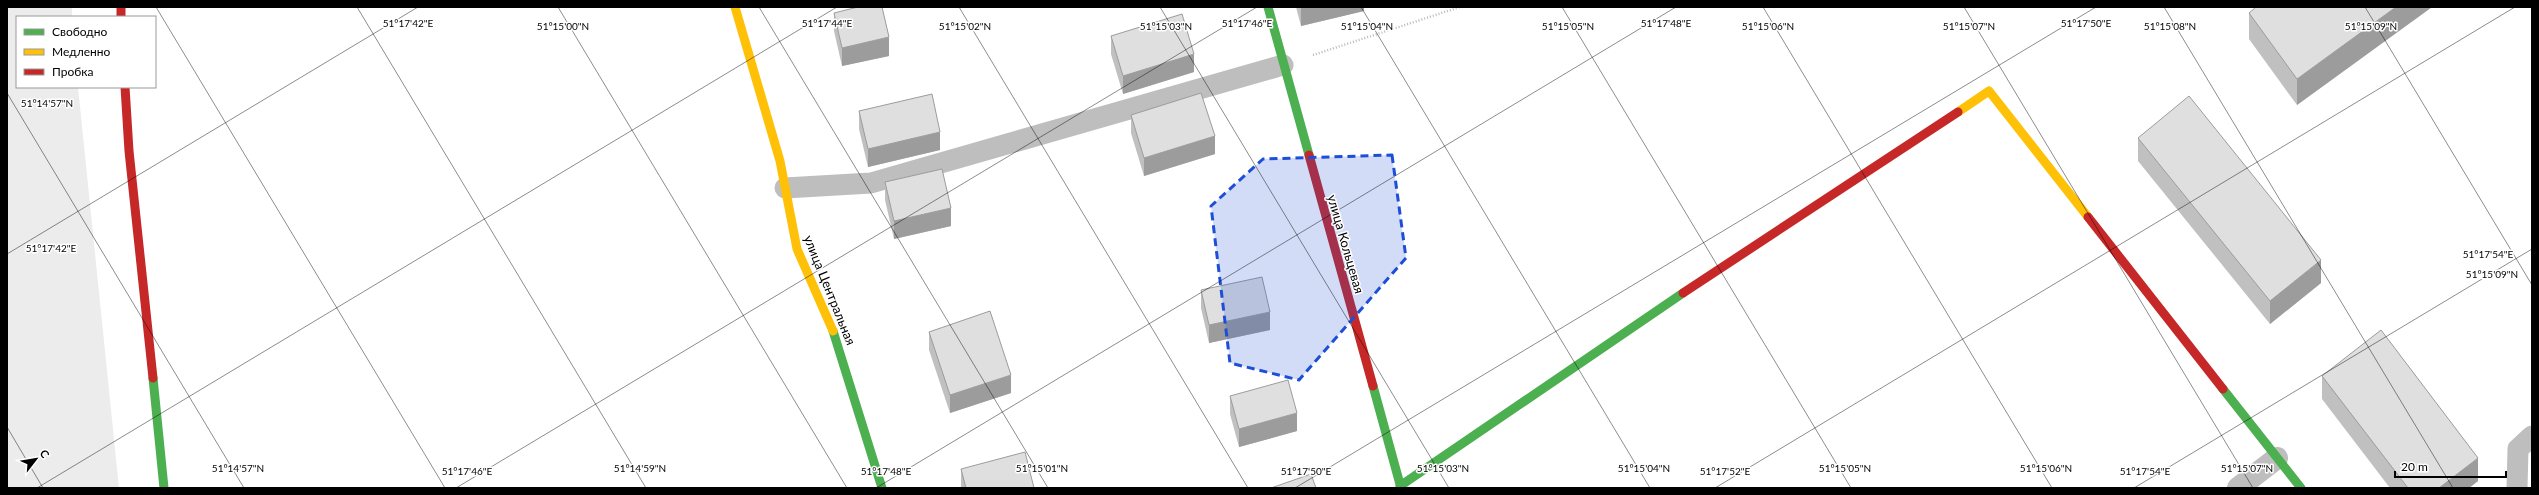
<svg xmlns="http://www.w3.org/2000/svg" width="2539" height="495" font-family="Lato,sans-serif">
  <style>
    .green { fill: #ececec }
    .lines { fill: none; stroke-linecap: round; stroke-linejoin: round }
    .path { stroke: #b9b9b9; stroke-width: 2.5; stroke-dasharray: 1 2; stroke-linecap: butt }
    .lane { stroke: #bebebe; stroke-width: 21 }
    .street { stroke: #bebebe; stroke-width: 22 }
    .fast { stroke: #4caf50; stroke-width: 9 }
    .slow { stroke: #ffc107; stroke-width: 9 }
    .jam { stroke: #c62828; stroke-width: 9 }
    .wall { fill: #c0c0c0 }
    .shaded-wall { fill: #9c9c9c }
    .building { fill: #dfdfdf; stroke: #9c9c9c }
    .marked { fill: #1d4ed8; fill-opacity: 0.2; stroke: #1d4ed8; stroke-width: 3; stroke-dasharray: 8 5; stroke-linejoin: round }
    .ticks { fill: none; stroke: #000; stroke-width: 1; stroke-opacity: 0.45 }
    .labels { text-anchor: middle; stroke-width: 3; stroke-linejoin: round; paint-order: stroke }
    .street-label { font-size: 13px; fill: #000; stroke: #fff }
    .ticks-label { font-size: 10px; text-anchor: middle; fill: #000; stroke: #fff; stroke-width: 3; stroke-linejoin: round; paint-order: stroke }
  </style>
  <rect width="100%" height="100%" fill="#fff"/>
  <path class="green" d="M7,7H72V17H17V87H78L119,488H7Z"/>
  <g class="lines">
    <path class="path" d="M1313,55L1460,7"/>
    <g class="lane">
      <path d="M785,188L871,183L1283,65"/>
      <path d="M2517,488L2518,449L2532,436"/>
    </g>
    <path class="street" d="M2238,488L2277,458"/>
    <g class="fast">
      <path d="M1268,7L1309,155"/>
      <path d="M833,331L882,488"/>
      <path d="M153,378L164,488"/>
      <path d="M1373,386L1401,488"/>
      <path d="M2223,389L2301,488"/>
      <path d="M1400,486L1683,293"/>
    </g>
    <g class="slow">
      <path d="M735,7L780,161L797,249L833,331"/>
      <path d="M1958,112L1989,91L2088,217"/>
    </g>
    <g class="jam">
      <path d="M121,7V17"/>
      <path d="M125,87L129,151L153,378"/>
      <path d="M1309,155L1373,386"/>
      <path d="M2088,217L2223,389"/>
      <path d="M1683,293L1958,112"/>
    </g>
  </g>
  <g class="wall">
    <path d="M1296,7H1364V11L1301,26Z"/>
    <path d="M2432,7L2297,105L2249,39V13Z"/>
    <path d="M834,13L889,56L842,66L834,31Z"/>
    <path d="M1111,36L1194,72L1123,94L1111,54Z"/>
    <path d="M859,111L940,150L868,167L859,129Z"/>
    <path d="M1131,115L1215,154L1144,176L1131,133Z"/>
    <path d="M2138,138L2321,283L2270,324L2138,161Z"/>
    <path d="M885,182L951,226L894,239L885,200Z"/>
    <path d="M1201,290L1270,330L1209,343L1201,308Z"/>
    <path d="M929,332L1011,393L950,413L929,350Z"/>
    <path d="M2322,376L2478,481L2469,488H2390L2322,399Z"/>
    <path d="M1230,396L1297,431L1239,447L1230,414Z"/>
    <path d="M961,469L1034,488H961Z"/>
  </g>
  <g class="shaded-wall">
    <path d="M1304,7H1364V11L1301,26V8Z"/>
    <path d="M2396,7H2432L2297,105V79Z"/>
    <path d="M889,37V56L842,66V48Z"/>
    <path d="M1194,54V72L1123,94V76Z"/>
    <path d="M940,132V150L868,167V149Z"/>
    <path d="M1215,136V154L1144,176V158Z"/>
    <path d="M951,208V226L894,239V221Z"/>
    <path d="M2321,260V283L2270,324V301Z"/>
    <path d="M1270,312V330L1209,343V325Z"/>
    <path d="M1011,375V393L950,413V395Z"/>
    <path d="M1297,413V431L1239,447V429Z"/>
    <path d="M2478,458V481L2469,488H2439Z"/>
  </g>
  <g class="building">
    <path d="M858,7H882L889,37L842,48L834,13Z"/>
    <path d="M2256,7H2396L2297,79L2249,13Z"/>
    <path d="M1182,14L1194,54L1123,76L1111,36Z"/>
    <path d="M1201,93L1215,136L1144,158L1131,115Z"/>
    <path d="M932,94L940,132L868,149L859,111Z"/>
    <path d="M2189,96L2321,260L2270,301L2138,138Z"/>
    <path d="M942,169L951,208L894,221L885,182Z"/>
    <path d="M1262,277L1270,312L1209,325L1201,290Z"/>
    <path d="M990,311L1011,375L950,395L929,332Z"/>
    <path d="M2381,330L2478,458L2439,488H2408L2322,376Z"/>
    <path d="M1288,380L1297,413L1239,429L1230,396Z"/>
    <path d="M1025,452L1034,488H966L961,469Z"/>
    <path d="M1311,474L1316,488H1271Z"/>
  </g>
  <path class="marked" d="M1392,155L1406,258L1299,380L1230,363L1211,206L1263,159Z"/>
  <path class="ticks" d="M156,7L445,488M357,7L646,488M558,7L847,488M759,7L1048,488M959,7L1248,488M1160,7L1449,488M1361,7L1650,488M1562,7L1851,488M1763,7L2052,488M1964,7L2253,488M2164,7L2453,488M2365,7L2532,285M7,93L244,488M7,254L418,7M7,427L43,488M37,488L837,7M456,488L1257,7M876,488L1676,7M1295,488L2096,7M1715,488L2515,7M2134,488L2532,249"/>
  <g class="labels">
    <g class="street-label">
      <text transform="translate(1346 244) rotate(74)" y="5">улица Кольцевая</text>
      <text transform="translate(830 290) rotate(68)" y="5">улица Центральная</text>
    </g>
  </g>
  <g class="ticks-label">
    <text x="408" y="27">51°17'42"E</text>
    <text x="827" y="27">51°17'44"E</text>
    <text x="1247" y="27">51°17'46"E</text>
    <text x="1666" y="27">51°17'48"E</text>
    <text x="2086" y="27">51°17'50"E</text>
    <text x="563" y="30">51°15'00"N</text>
    <text x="965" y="30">51°15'02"N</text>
    <text x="1166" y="30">51°15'03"N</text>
    <text x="1367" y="30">51°15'04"N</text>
    <text x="1568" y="30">51°15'05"N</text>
    <text x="1768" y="30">51°15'06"N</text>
    <text x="1969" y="30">51°15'07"N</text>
    <text x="2170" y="30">51°15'08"N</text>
    <text x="2371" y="30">51°15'09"N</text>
    <text x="47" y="107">51°14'57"N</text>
    <text x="51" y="252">51°17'42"E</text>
    <text x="2488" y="258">51°17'54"E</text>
    <text x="2492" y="278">51°15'09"N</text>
    <text x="238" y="472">51°14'57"N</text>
    <text x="640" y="472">51°14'59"N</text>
    <text x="1042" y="472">51°15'01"N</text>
    <text x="1443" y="472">51°15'03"N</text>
    <text x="1644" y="472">51°15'04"N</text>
    <text x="1845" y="472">51°15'05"N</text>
    <text x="2046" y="472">51°15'06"N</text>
    <text x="2247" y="472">51°15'07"N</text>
    <text x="467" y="475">51°17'46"E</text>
    <text x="886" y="475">51°17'48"E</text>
    <text x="1306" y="475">51°17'50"E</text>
    <text x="1725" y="475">51°17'52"E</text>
    <text x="2145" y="475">51°17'54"E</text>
  </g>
  <rect width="2539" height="495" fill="none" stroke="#000000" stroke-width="16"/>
  <rect x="16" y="16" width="140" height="72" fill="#ffffff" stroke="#999999"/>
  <rect x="24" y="29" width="20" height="6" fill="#4caf50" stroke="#999999"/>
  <text x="52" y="36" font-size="12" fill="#000000">Свободно</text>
  <rect x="24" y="49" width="20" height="6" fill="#ffc107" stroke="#999999"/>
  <text x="52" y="56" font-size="12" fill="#000000">Медленно</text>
  <rect x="24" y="69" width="20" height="6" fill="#c62828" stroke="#999999"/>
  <text x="52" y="76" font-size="12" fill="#000000">Пробка</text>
  <g transform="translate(36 459) rotate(59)" stroke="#ffffff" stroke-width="3" paint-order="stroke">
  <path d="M0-3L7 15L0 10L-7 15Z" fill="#000000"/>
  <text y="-6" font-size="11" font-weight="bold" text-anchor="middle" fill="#000000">С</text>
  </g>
  <path d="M2395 471v6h111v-6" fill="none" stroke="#000000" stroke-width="2"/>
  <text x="2401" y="471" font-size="12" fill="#000000" stroke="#ffffff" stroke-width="3" paint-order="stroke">20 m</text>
</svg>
